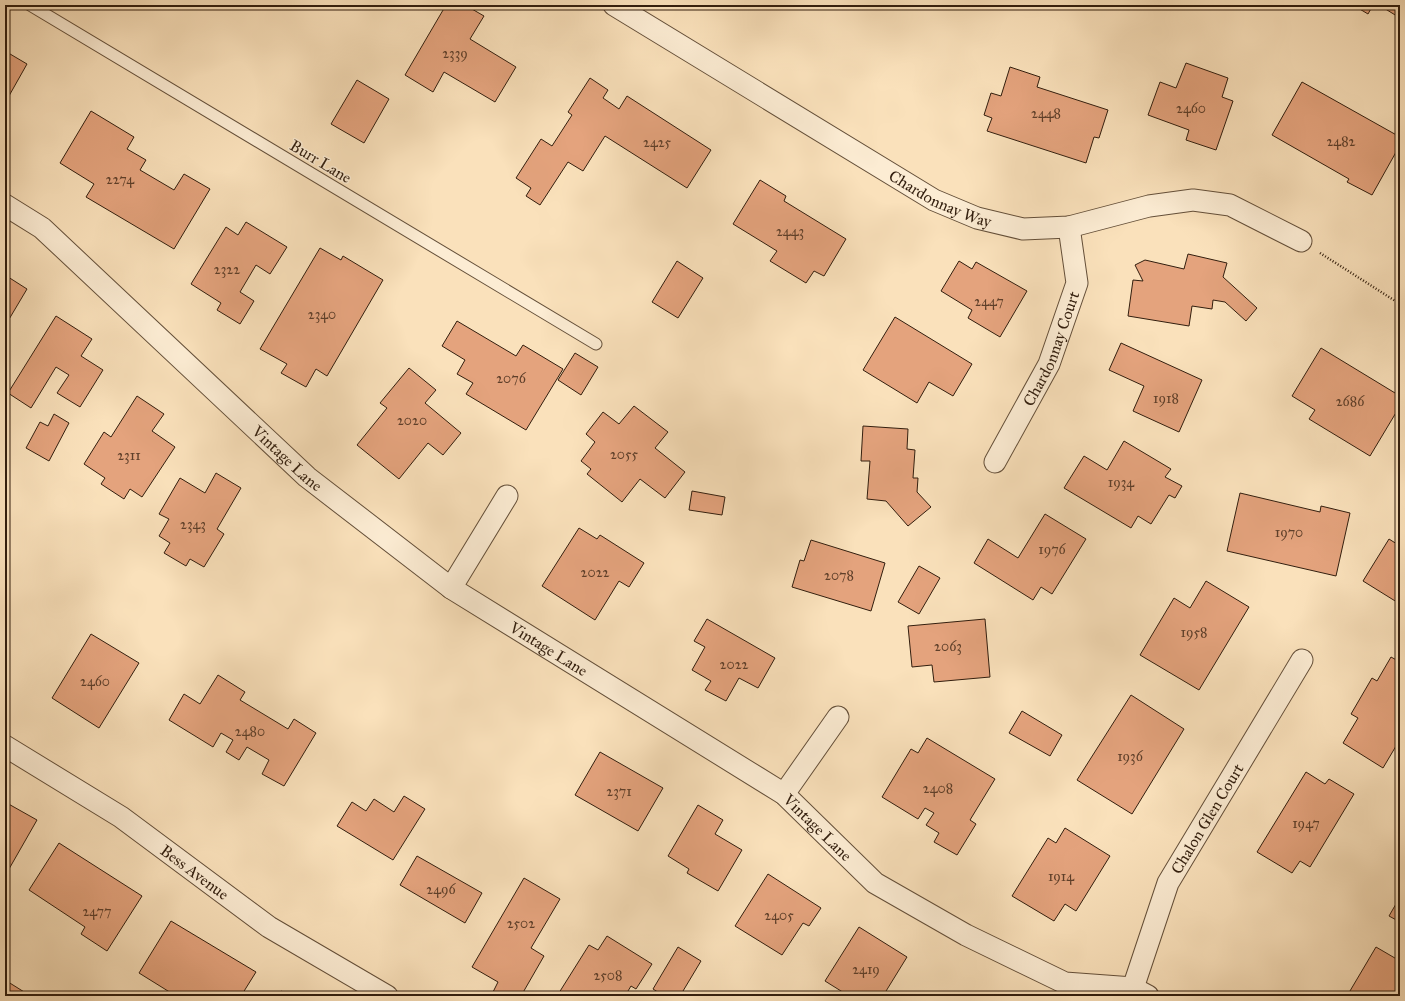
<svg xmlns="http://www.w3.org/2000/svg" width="1405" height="1001" font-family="'IM FELL Great Primer',serif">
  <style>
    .building { fill: #e4a37d; stroke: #321e0e }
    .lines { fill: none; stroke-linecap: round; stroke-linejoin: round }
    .lane-casing { stroke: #644f39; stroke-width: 13 }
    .street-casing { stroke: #644f39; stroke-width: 23 }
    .path { stroke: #321e0e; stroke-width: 2.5; stroke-dasharray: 1 2; stroke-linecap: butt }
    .lane { stroke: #fcecd3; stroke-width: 11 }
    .street { stroke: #fcecd3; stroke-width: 21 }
    .labels { text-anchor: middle; stroke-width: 3; stroke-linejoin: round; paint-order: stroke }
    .number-label { font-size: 14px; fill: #5e3f2a }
    .street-label { font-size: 16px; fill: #321e0e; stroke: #fcecd3 }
  </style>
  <rect width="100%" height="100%" fill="#fae1bb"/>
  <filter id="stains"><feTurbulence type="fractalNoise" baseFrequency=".005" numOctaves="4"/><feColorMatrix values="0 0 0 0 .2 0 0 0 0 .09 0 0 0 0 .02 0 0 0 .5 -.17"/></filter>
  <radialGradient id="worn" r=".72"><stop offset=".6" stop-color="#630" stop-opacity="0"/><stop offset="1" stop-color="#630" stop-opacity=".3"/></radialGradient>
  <g class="building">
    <path d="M446,5H465L484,16L470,39L516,67L495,102L444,72L433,92L405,75Z"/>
    <path d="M1353,5H1373L1368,14Z"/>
    <path d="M1379,5H1400V18Z"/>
    <path d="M5,51L27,64L5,103Z"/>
    <path d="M1186,63L1228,78L1222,97L1233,101L1216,150L1186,140L1189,130L1148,115L1160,82L1176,88Z"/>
    <path d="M1010,67L1040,77L1037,87L1108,110L1099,138L1094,137L1086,163L987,131L992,118L984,115L991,93L1001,96Z"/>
    <path d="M590,78L608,90L603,98L619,109L627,96L711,150L687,188L605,136L583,171L568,162L540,205L526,196L531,188L516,178L541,139L552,146L572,115L568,112Z"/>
    <path d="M357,80L389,99L364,143L331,124Z"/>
    <path d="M1302,82L1400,137V145L1372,195L1347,182L1349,179L1272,135Z"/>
    <path d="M91,111L134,137L127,149L146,160L140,170L174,190L184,174L210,189L174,249L86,197L94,184L60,163Z"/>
    <path d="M760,180L786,196L784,201L846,239L824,276L814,271L806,283L770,261L777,251L733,224Z"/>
    <path d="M246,222L287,247L270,274L256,265L240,292L254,301L240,324L217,310L221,303L191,284L226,227L238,235Z"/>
    <path d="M320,248L341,260L343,256L383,280L327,376L316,369L306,387L281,373L287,364L260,349Z"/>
    <path d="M1188,254L1227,263L1223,277L1257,308L1246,321L1225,302L1213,300L1212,309L1192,306L1189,326L1128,316L1133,280L1143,281L1135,265L1145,260L1184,269Z"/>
    <path d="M677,261L703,278L678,318L652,302Z"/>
    <path d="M959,261L972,269L976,262L1027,291L1000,337L968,318L972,310L941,291Z"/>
    <path d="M5,275L27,289L5,326Z"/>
    <path d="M56,316L92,339L81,356L103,370L80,407L57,393L69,375L56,367L31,408L8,393Z"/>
    <path d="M895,317L972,364L953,396L929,382L917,403L863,370Z"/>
    <path d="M457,321L516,356L523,345L563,369L526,430L466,394L473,383L457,374L465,360L442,346Z"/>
    <path d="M1121,343L1202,380L1179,432L1133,411L1144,386L1109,370Z"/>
    <path d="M1321,348L1400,396V406L1370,456L1309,419L1315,410L1292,396Z"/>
    <path d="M575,353L598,367L581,395L558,380Z"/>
    <path d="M409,368L436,390L425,403L461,433L443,455L428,443L399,479L357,445L387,408L380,403Z"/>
    <path d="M137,396L164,414L152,431L175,447L142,497L130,489L124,499L101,484L105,478L84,464L104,432L111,437Z"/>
    <path d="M634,406L668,432L655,448L685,472L665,498L640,479L622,502L587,474L591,469L581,461L595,442L586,434L603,412L619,424Z"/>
    <path d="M54,414L69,423L49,461L26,448L40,422L48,426Z"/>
    <path d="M863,426L908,429L907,449L915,450L913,478H918L917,492L931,507L908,526L886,501L867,499L870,461H861Z"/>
    <path d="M1124,441L1171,469L1165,477L1182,486L1175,498L1169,495L1151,524L1138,516L1131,528L1064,488L1084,456L1107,470Z"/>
    <path d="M216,473L241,488L217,529L224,534L204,567L190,559L186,566L164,553L170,543L159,536L169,519L159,514L180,478L205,493Z"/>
    <path d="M692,491L725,497L722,515L689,510Z"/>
    <path d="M1240,493L1320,512L1321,506L1350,513L1336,576L1227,551Z"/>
    <path d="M1045,514L1086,539L1052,594L1041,587L1033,600L974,563L988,539L1018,558Z"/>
    <path d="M579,528L597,539L600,535L644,563L629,587L619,581L595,620L542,586Z"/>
    <path d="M1389,539L1400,546V604L1363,581Z"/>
    <path d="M811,540L885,563L871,611L792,587L800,560L804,561Z"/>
    <path d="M919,566L940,578L919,614L898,602Z"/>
    <path d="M1206,581L1249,607L1199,690L1140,655L1174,598L1190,608Z"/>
    <path d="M707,619L775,658L758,688L739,678L726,701L705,690L711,681L692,670L705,647L694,641Z"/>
    <path d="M985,619L990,677L934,682L932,665L912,667L908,626Z"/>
    <path d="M91,634L139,663L99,728L52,698Z"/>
    <path d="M1391,657L1400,662V742L1399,741L1383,768L1343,743L1358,718L1351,714L1372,678L1377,681Z"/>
    <path d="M218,675L245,692L240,700L288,729L294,719L316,733L284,786L262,774L269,760L247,747L239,760L226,752L233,740L221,733L213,747L169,720L184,694L200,704Z"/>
    <path d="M1131,695L1184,729L1132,814L1077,780Z"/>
    <path d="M1022,711L1062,735L1050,756L1009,733Z"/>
    <path d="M927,738L995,779L970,820L976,824L957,855L934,842L939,833L926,825L934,813L925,808L918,819L882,797L911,749L918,753Z"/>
    <path d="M600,752L663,788L638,831L575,795Z"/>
    <path d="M1306,772L1325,784L1329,779L1354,794L1310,867L1300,861L1292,873L1257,852Z"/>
    <path d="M404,796L425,809L393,860L337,826L352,802L366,811L374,799L394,812Z"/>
    <path d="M5,802L37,820L5,876Z"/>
    <path d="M698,805L723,820L715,834L742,850L718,891L687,873L689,869L668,856Z"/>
    <path d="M1065,828L1110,856L1076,911L1065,904L1054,921L1012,896L1048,838L1056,843Z"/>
    <path d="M59,843L142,896L107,951L81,934L85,927L29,890Z"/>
    <path d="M417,856L482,893L465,923L400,885Z"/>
    <path d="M768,874L821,908L809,926L803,923L782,955L735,926Z"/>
    <path d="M524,878L560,899L531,948L544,956L521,996H491L498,982L472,967Z"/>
    <path d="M1400,897V922L1389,916Z"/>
    <path d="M171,921L256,972L241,996H207L205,994L204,996H176L139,973Z"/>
    <path d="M859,927L907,957L883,996H849L825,981Z"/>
    <path d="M607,936L652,964L636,989L631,986L625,996H557L589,945L598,950Z"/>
    <path d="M678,947L701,961L683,991L692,996H664L653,989Z"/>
    <path d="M1376,947L1400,961V991L1397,996H1347Z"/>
    <path d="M5,980L29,995L28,996H5Z"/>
    <path d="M281,991L290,996H278Z"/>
  </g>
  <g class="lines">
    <g class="lane-casing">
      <path id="lane" d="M30,5L596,344"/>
    </g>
    <g class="street-casing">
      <g id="street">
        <path id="s1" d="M614,5L934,200L977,218L1023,229L1069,227L1149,206L1193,200L1230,205L1301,241"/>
        <path id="s2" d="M5,205L42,228L307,477L451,588L784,794L875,883L966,935L1065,983L1133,988L1148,996"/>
        <path id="s3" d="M995,462L1049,364L1077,283L1069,227"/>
        <path d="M451,588L507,496"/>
        <path id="s4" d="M5,746L121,817L269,927L387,996"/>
        <path d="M784,794L838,717"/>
        <path id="s5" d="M1133,988L1168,883L1302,660"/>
      </g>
    </g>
    <path class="path" d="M1320,253L1400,304"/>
    <use href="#lane" class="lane"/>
    <use href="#street" class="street"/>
  </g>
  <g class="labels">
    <g class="number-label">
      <text x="455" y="58">2339</text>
      <text x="1191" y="113">2460</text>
      <text x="1046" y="118">2448</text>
      <text x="1341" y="146">2482</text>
      <text x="657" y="147">2425</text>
      <text x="120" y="184">2274</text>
      <text x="790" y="236">2443</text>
      <text x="227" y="274">2322</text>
      <text x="989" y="306">2447</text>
      <text x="322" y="319">2340</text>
      <text x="511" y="383">2076</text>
      <text x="1166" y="403">1918</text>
      <text x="1350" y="406">2686</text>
      <text x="412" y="425">2020</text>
      <text x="624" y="459">2055</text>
      <text x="129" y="460">2311</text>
      <text x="1121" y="487">1934</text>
      <text x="193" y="529">2343</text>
      <text x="1289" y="537">1970</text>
      <text x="1052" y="554">1976</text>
      <text x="595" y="577">2022</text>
      <text x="839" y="580">2078</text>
      <text x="1194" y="637">1958</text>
      <text x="948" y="651">2063</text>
      <text x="734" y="669">2022</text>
      <text x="95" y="686">2460</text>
      <text x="250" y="736">2480</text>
      <text x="1130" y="761">1936</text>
      <text x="938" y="793">2408</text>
      <text x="619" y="796">2371</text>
      <text x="1306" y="828">1947</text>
      <text x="1061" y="881">1914</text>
      <text x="441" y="894">2496</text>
      <text x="97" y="916">2477</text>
      <text x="779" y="920">2405</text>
      <text x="521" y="928">2502</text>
      <text x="866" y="974">2419</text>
      <text x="608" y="980">2508</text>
    </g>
    <g class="street-label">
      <text transform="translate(321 161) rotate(31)" y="6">Burr Lane</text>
      <text dy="6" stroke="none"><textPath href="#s1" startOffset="380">Chardonnay Way</textPath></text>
      <text dy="6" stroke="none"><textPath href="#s3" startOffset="127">Chardonnay Court</textPath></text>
      <text dy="6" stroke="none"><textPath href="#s2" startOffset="380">Vintage Lane</textPath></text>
      <text dy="6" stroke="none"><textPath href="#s2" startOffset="704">Vintage Lane</textPath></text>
      <text dy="6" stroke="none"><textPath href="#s5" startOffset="186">Chalon Glen Court</textPath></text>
      <text dy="6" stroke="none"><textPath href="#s2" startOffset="1028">Vintage Lane</textPath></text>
      <text dy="6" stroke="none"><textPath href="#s4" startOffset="228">Bess Avenue</textPath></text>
    </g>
  </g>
  <rect width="1405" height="1001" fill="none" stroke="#fae1bb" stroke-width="20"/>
  <rect x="6" y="6" width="1393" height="989" fill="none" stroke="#321e0e" stroke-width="2"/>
  <rect x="10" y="10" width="1385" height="981" fill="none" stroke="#321e0e"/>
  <rect width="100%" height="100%" filter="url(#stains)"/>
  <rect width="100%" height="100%" fill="url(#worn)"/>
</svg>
